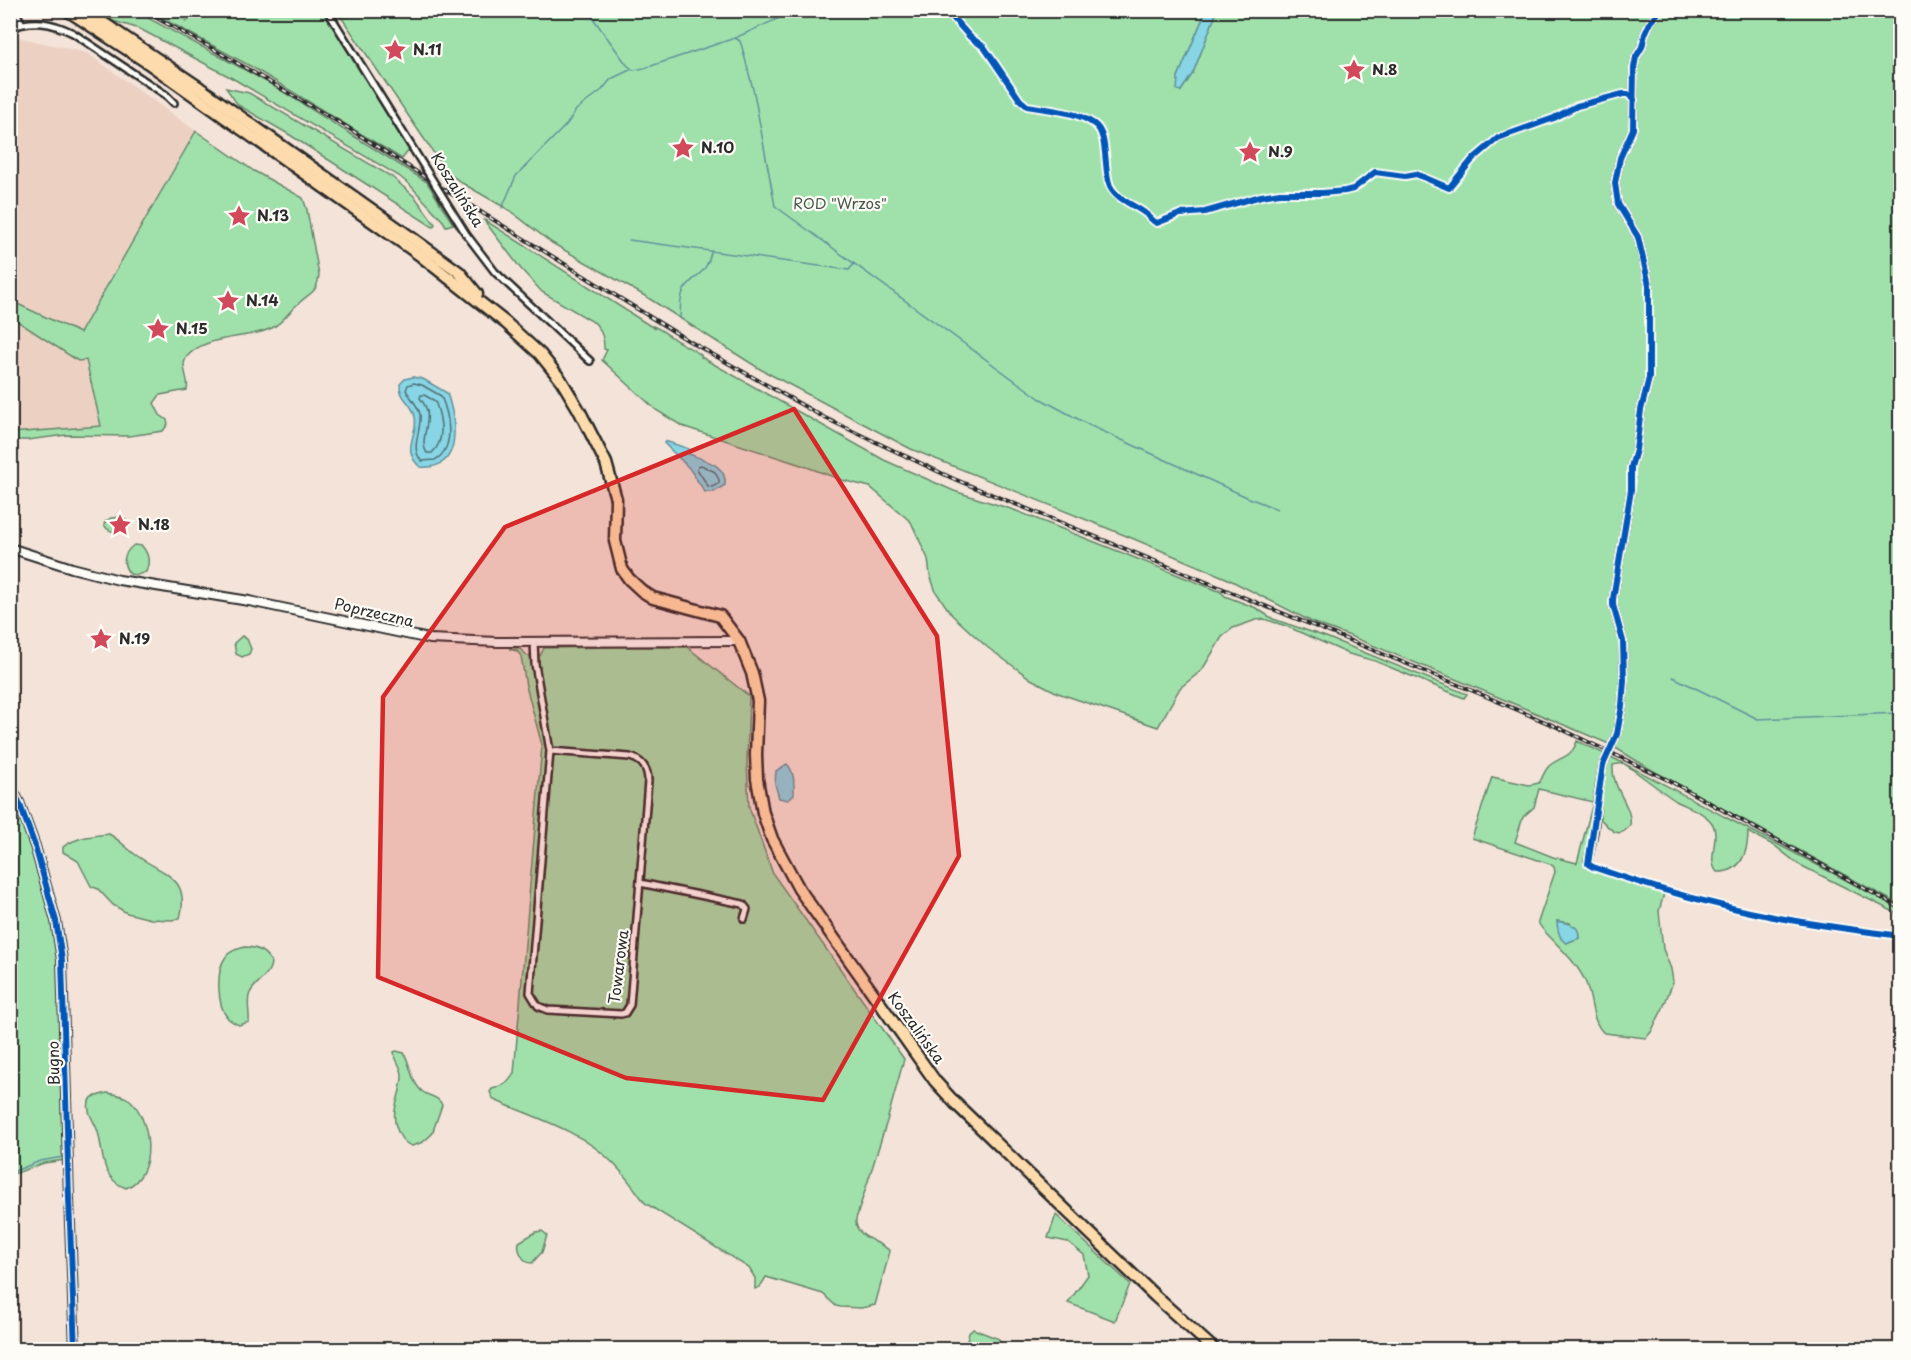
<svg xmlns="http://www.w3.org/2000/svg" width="1911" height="1360" font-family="'Playpen Sans',sans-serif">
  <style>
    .built { fill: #ecd1c3 }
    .green { fill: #a0e1ab; stroke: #66866b; stroke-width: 1.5; fill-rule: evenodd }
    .water { fill: #87d5e5; stroke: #62919b; stroke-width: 1.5 }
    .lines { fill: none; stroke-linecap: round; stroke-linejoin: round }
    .shore { stroke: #506f75; stroke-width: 1.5 }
    .stream { stroke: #62919b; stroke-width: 1.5 }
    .street-casing { stroke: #2b2b2b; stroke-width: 10 }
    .secondary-casing { stroke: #2b2b2b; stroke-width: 12 }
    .highway-casing { stroke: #2b2b2b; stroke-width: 15 }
    .street { stroke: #fdfcf7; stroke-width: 5 }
    .secondary { stroke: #fdfcf7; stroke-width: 8 }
    .highway { stroke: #fedbac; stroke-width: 10 }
    .rail-casing { stroke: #2b2b2b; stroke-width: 4 }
    .rail { stroke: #fdfcf7; stroke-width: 1.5; stroke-dasharray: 4.5; stroke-linecap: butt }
    .street-bridge-casing { stroke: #2b2b2b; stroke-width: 10; stroke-linecap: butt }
    .street-bridge { stroke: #fdfcf7; stroke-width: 5 }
    .cycleway-casing { stroke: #fdfcf7; stroke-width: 10 }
    .cycleway { stroke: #0057b8; stroke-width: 6 }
    .marked { fill: #d62828; fill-opacity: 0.2; stroke: #d62828; stroke-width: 4.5; stroke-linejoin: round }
    .labels { text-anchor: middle; stroke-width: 4.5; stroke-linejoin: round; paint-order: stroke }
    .poi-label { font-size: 15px; font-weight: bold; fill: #2b2b2b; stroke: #fdfcf7; text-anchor: start }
    .street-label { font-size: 15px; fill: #2b2b2b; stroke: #fdfcf7 }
    .park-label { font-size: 15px; fill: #48584b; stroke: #fdfcf7 }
  </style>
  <rect width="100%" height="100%" fill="#f3e3d8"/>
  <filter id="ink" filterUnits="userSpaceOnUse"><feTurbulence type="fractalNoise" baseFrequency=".0167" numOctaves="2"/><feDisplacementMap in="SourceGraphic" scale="12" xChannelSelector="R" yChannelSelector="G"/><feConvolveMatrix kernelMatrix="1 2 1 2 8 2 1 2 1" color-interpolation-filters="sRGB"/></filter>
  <g filter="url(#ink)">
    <path class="built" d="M13,36L87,53L196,131L80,334L101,427L11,433L10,39Z"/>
    <g class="green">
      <path d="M96,11H135L271,84L427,182L453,224L446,226L443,221L410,185L399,176L232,78L140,29L113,21Z"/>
      <path d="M149,11H176L186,21L205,11H323L409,150L402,159L252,67Z"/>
      <path d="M337,11H1206L1178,77L1181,91L1193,73L1217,11H1900V905L1652,770L1609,744L1460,681L1350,636L1314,623L1226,578L1134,539L911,449L760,369L645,296L552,243L509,210L462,183L446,171Z"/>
      <path d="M226,88L249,93L392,177L415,197L435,224L433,227L290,135L238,105Z"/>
      <path d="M196,131L254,171L303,198L307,210L319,275C317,293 311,292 299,303C289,311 284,322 272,328C248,340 203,334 186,358C180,368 190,379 187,390L160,395L154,403L160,415L167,420L168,424L163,431L129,436L66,435L27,440H11V433L101,426L86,360L78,361L11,317V301L80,333Z"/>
      <path d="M483,219L652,327L654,328L653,326C663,330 670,337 679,342C686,346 694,350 701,355V357L884,460L954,491L1014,510L1221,592L1225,596L1256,608L1273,619L1326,637L1467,694L1464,698L1375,661L1349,654L1286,626L1264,619L1256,620L1233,628L1222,637L1202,670L1180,688L1158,727L1058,693L1031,679L987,647L952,615L936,592L930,575L928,559L911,522L870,487L842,480L804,466L682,426L656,410L602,360L607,350L604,349C604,338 602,332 595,323L542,292L521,269Z"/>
      <path d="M111,518C119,517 127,517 129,526C122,534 108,534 104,524L106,521Z"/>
      <path d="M134,545L142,546C149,555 150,561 146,572L137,575L130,574C121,564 123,553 134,545Z"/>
      <path d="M242,636L247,639L251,649L249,654L242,657L236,654L234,643Z"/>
      <path d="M616,647H687L749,696L747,761L749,807L773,874L904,1059L887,1121L856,1219C854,1238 878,1240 890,1251L875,1305L861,1308L841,1307L836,1306L823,1294L766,1277L760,1287L755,1289V1278L749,1268L645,1203C635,1189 625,1175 613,1163C582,1131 534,1117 494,1100L490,1092L492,1089C503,1086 509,1083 514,1073L542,745L526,686L521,656L517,651L509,649H520L528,656H540L544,648Z"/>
      <path d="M1577,741C1629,764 1677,792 1727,818C1785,848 1843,878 1900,909V915L1798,864L1775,846L1748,832C1748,851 1742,873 1717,872C1706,860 1721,837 1712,823C1705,812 1687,807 1676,801C1658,789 1641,775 1623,763L1613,765C1611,789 1633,806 1630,825C1617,843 1608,825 1598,817L1590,863L1593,866L1665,890L1659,911L1660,921L1663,949L1671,969L1673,982L1663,1008L1651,1032L1646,1038L1604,1033C1590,1020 1593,997 1585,981C1578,965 1564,952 1553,940C1547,934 1541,929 1538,922L1555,872L1554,867L1550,864L1472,838L1492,777L1529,785L1539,783C1543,777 1544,771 1549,766C1561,756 1572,758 1577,741ZM1539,789L1593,802L1577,863L1553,857L1515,842L1523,817L1534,807ZM1557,921L1570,923L1579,938L1566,943L1561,938Z"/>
      <path d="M11,792L25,824L53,921L59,960L65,1160L44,1163L11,1175Z"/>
      <path d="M109,834C120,840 126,848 136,855C162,874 191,876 180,918L172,920L151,919L127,913L113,905L98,889L91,886L78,861L63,852V847C76,837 92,836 109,834Z"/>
      <path d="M245,947C257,947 264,951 271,961C271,976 256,981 250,993C246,1002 250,1012 249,1022L239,1025C235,1023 229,1021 227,1017C217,1005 216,971 225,958C229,951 237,949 245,947Z"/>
      <path d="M396,1051L404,1053C411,1065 411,1083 423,1092C430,1097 438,1096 442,1105L432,1134L423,1142L412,1146C405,1144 402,1140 399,1134C387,1110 403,1097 402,1074C401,1066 395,1060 394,1052Z"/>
      <path d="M107,1093C115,1094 123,1095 130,1100C151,1119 158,1175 126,1188C100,1178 104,1154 98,1132C95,1121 86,1114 89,1101L93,1097Z"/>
      <path d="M1056,1215L1130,1284L1115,1321L1068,1303L1088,1275L1084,1255L1068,1242L1048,1238Z"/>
      <path d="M542,1231L547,1235L542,1252L532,1263C523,1263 517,1250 519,1242L536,1232Z"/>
      <path d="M973,1329L999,1339L1000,1343L997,1349H965L969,1333Z"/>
    </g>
    <g class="water">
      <path d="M1206,11H1217L1193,73L1181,91L1177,90L1178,77Z"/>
      <path d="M413,377L423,379L447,393C456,420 464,471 420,467C399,448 421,433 414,413C410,402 399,397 400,384L405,379Z"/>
      <path d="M665,441L689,449V454C704,460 728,465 725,485L714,492H705L689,468L664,443Z"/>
      <path d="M787,764C795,772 794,784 794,795L788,800L779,798L775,784L776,771Z"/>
      <path d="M1557,921C1568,924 1580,923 1579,938L1566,943C1559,939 1557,928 1557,921Z"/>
    </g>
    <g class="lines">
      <g class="shore">
        <path d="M414,383L422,385L441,396C449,415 456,448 435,460L422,461C409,449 422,430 420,415C419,406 410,398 406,390L408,385Z"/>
        <path d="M421,395H424L435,401C441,417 446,440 432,453H427C419,442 430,425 427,411C426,406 423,402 420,398Z"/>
        <path d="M701,465L715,472L719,480V483L712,487L708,486L697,469L698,466Z"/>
      </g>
      <g class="stream">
        <path d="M587,10L627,65L633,70L645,68L735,38L740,41L742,47L754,93L775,206L1039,398L1089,425L1249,498L1277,509"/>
        <path d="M735,38L797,10"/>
        <path d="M502,208L516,176L567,124L576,110L602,90L611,79L632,69"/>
        <path d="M629,240L849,270L854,264"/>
        <path d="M680,318C681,309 679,299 684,290C693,275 707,275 711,252"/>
        <path d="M1673,677L1758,719L1900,713"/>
        <path d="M1900,803L1893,828L1900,836"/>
        <path d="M10,1173L40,1161L63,1157"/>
      </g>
      <g class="street-casing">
        <g id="street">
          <path d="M15,10L22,24"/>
          <path d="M327,10L415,152"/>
          <path d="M10,28C33,19 51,22 73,33L166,95L174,103"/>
          <path d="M466,234L495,272L590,361"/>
          <path d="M534,642L535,664L550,751L530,993L538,1006L548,1010L621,1014L625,1013L630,1005L648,781C648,769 642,760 630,757L550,751"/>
          <path d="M1588,862L1594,831L1598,796L1603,765L1617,734L1622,706L1624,680L1623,641L1613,605V599L1631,490V467L1636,450L1641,410L1649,378V285L1638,237L1618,204L1615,183L1620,158L1633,129L1634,68L1636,57L1642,47L1645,34L1651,21L1661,10"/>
          <path d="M640,883L743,904L747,909L744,919"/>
        </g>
      </g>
      <g class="secondary-casing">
        <g id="secondary">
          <path d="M10,548L72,568L119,580L249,601L430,639L497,642L739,641"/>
          <path d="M10,785L19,802L35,846L56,921L62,960L69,1199L75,1350"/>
        </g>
      </g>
      <g class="highway-casing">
        <g id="highway">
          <path d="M67,10L148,63L421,256L506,323L540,354L561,380L579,410L606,463L616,499L615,541L622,569L629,579L642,591L653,598L720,616L739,641L752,673L758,701L756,755L757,779L763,813L772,839L799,889L935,1081L955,1103L1155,1296L1215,1350"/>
          <path d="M84,10L200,88L412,238L459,272L477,294"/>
        </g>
      </g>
      <use href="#street" class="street"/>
      <use href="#secondary" class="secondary"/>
      <use href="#highway" class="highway"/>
      <g class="rail-casing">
        <path id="rail" d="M142,10L215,50L345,126L434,183L689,341L825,418L954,479L1478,693L1557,727L1670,781L1900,908"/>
      </g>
      <use href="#rail" class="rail"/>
      <g class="street-bridge-casing">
        <path id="street-bridge" d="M415,152L466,234"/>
      </g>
      <use href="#street-bridge" class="street-bridge"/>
      <g class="cycleway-casing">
        <g id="cycleway">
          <path d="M946,10L970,37L984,47L1020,100L1027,106C1048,110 1076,111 1094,124C1109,134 1103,169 1110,186C1117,200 1135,205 1146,214C1151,218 1152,221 1157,223L1180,214L1205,212L1261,196L1280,193H1322L1345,191L1353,189L1375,172L1405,176L1416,174L1449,188L1472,160L1498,138L1554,118L1577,106L1623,94H1628L1634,100"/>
          <path d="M1661,10L1651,21L1645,34L1642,47L1636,57L1634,68L1633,129L1620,158L1615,183L1618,204L1638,237L1649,285V378L1641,410L1636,450L1631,467V490L1613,599V605L1623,641L1624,680L1622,706L1617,734L1603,765L1588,864L1593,867C1650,887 1709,904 1769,916C1812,925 1857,930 1900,936"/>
          <path d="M10,785L19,802L35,846L56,921L62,960L69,1199L75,1350"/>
        </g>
      </g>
      <use href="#cycleway" class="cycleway"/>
    </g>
  </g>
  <path class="marked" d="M794,409L937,636L959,856L823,1100L626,1078L378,977L383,697L505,527Z"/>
  <defs>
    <g id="sight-bare" transform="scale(1.8)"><path d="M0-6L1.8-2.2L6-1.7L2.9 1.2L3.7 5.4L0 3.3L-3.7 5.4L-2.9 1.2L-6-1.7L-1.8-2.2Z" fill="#d1495b" stroke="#fdfcf7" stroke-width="2.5" paint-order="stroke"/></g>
  </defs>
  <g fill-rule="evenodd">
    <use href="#sight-bare" x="395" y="50"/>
    <use href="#sight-bare" x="1354" y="70"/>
    <use href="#sight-bare" x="683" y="148"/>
    <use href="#sight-bare" x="1250" y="152"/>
    <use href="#sight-bare" x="239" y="216"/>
    <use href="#sight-bare" x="228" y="301"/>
    <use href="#sight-bare" x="158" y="329"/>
    <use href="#sight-bare" x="120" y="525"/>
    <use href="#sight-bare" x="101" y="639"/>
  </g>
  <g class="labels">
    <g class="poi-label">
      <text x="413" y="55">N.11</text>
      <text x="1372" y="75">N.8</text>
      <text x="701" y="153">N.10</text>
      <text x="1268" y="157">N.9</text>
      <text x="257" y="221">N.13</text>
      <text x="246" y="306">N.14</text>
      <text x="176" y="334">N.15</text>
      <text x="138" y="530">N.18</text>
      <text x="119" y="644">N.19</text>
    </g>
    <g class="street-label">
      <text transform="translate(457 190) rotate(58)" y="5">Koszalińska</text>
      <text transform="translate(374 613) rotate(13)" y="5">Poprzeczna</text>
      <text transform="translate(619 967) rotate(-83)" y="5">Towarowa</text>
      <text transform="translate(916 1028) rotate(54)" y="5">Koszalińska</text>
      <text transform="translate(54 1063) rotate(-91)" y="5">Bugno</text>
    </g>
    <g class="park-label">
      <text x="840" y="209">ROD "Wrzos"</text>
    </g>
  </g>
  <rect width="1911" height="1360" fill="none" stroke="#fdfcf7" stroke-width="36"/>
  <rect x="18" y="18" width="1875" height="1324" fill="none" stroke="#2b2b2b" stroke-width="2" filter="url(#ink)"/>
</svg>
